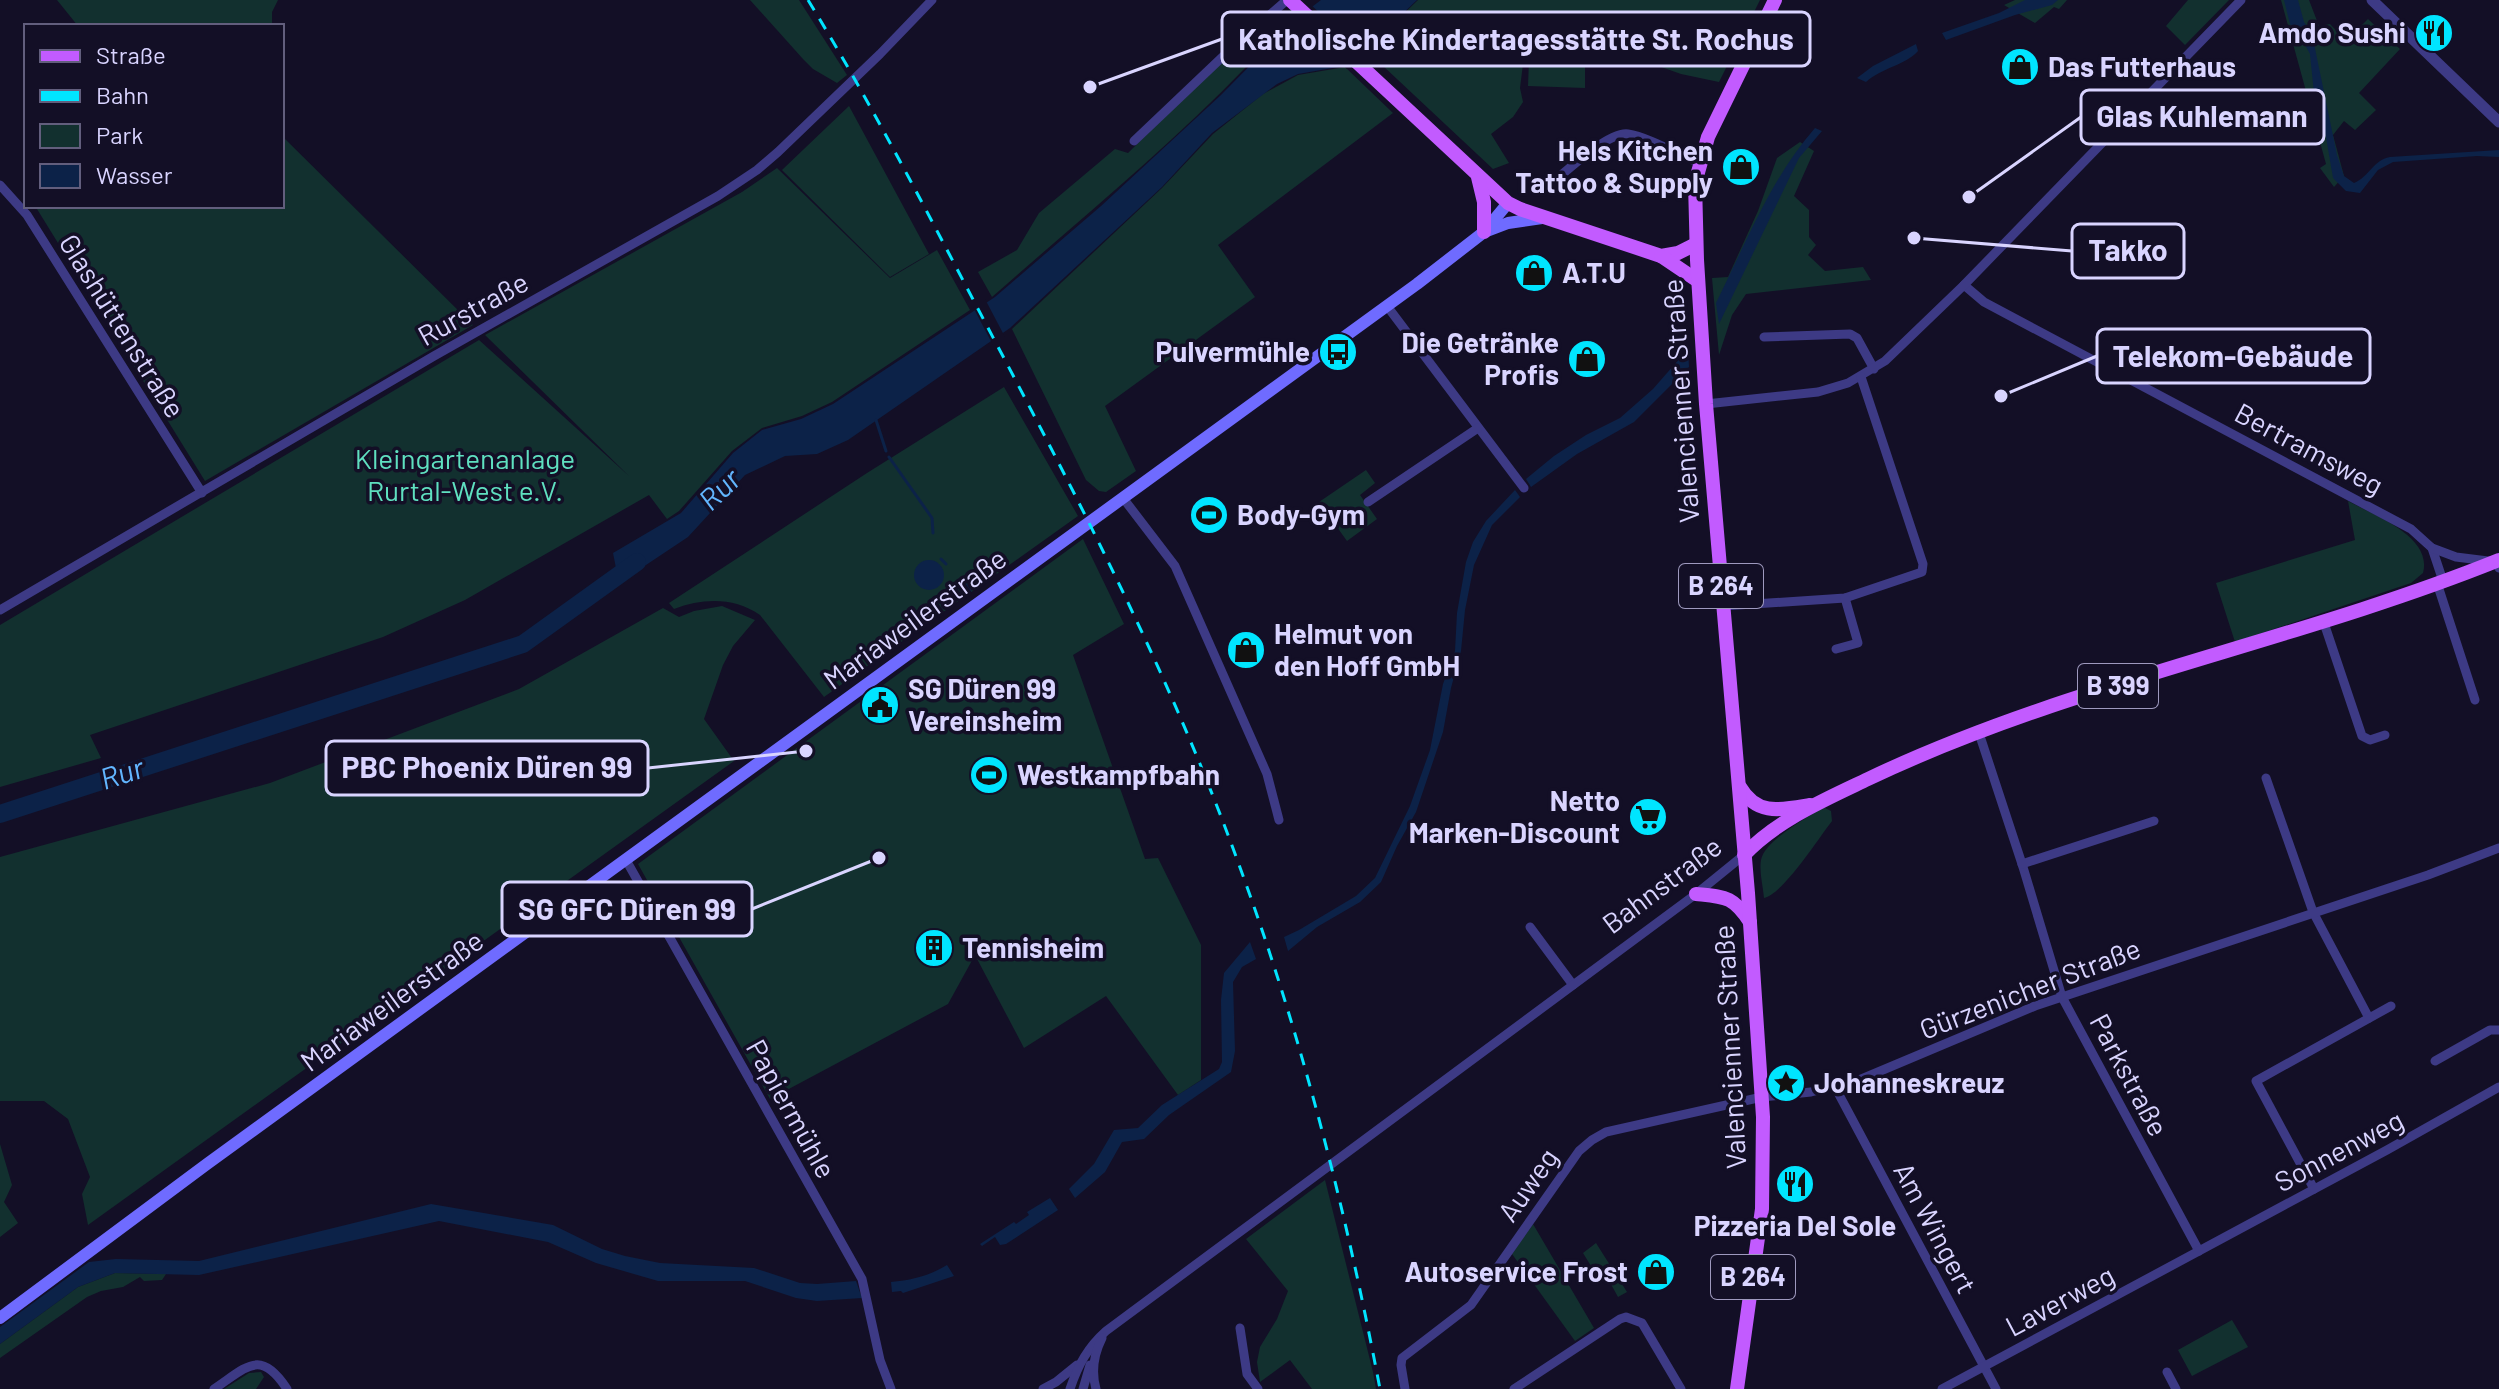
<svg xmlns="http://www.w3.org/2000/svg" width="2499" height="1389" font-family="Barlow,sans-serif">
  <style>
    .green { fill: #12302f }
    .water { fill: #0c2248 }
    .pier { fill: #130f26 }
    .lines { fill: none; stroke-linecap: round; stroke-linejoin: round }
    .stream { stroke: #0c2248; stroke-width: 3 }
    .river { stroke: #0c2248; stroke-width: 18 }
    .minor { stroke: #3d3a85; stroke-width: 9 }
    .tertiary { stroke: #3d3a85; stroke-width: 11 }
    .secondary { stroke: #6f6bff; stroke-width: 12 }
    .primary { stroke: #c25bff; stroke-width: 14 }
    .rail { stroke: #00e5ff; stroke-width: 3; stroke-dasharray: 12 10; stroke-linecap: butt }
    .labels { text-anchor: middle; stroke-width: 7; stroke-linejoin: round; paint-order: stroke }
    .shield { fill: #130f26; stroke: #9e99be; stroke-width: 2 }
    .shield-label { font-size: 26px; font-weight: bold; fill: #d9d4ff }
    .poi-label { font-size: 28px; font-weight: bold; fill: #d9d4ff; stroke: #130f26; text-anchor: start }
    .street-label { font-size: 28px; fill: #d9d4ff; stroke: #130f26 }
    .park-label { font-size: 28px; fill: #5fe0c0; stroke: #130f26 }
    .water-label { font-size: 30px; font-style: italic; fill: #62b6ff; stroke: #130f26 }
    .leader { fill: none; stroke: #d9d4ff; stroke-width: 3 }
    .callout-dot { fill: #d9d4ff; stroke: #130f26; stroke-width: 3 }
    .callout { fill: #130f26; stroke: #d9d4ff; stroke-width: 3 }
    .callout-label { font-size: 30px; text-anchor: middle; font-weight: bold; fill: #d9d4ff }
  </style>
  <rect width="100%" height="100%" fill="#130f26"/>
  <g class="green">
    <path d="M57,0H278L272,12V26H78Z"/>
    <path d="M750,0H799L847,75L837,83L813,69L803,59Z"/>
    <path d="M1418,0H1760L1719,82L1681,74L1636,58L1619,33H1585V88L1528,86L1530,33L1527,32L1520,88L1523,102L1513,117L1491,134L1509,163L1493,169L1366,50Z"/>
    <path d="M2015,0H2067L2059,9L2054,7L2035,23L2004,5Z"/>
    <path d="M2188,0H2229L2185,45L2166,26Z"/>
    <path d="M2281,0H2309L2319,26L2330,24L2346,41L2368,19L2400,49L2359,93L2376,110L2355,130L2344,121L2333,135L2344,176L2334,187L2320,168L2326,164Z"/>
    <path d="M1235,48L1245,56L1247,66C1167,149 1078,221 992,297L978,272L1017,250L1039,213L1115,149L1128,153Z"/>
    <path d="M1345,67L1393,113L1218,245L1255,297L1105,406L1136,471L1106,492L1099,491L1086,480L1012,329L1162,188L1213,134L1263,94L1298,75Z"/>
    <path d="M849,106L929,254L890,277L782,170Z"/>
    <path d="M282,136L473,325L205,481L37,209L40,206H282Z"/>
    <path d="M1800,142L1814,151L1794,196L1809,210V237L1816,245L1808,255L1825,271L1863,267L1871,280L1746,294L1732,315L1719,355L1712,278L1728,277L1758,211L1777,158Z"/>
    <path d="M777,168L890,278L937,250L970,310L832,402L802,416L762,428L732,451L679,511L667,519L649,495L465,600L383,637L90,735L101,758L0,787V625L479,340L629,476L485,335L742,192Z"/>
    <path d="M1004,387L1078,516L824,697L760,615C734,597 703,598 674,609L669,603L867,473Z"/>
    <path d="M1366,470L1375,483L1360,495L1377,519L1347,541L1319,502Z"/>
    <path d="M2348,501C2373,515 2433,536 2423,573L2411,583L2235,642L2216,583L2355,540Z"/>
    <path d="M1083,539L1124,624L1073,655L1145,859L1158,858L1201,945V1080L1178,1095L1106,996L1024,1048L975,955L948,1004L770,1099L638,864Z"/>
    <path d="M722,606L755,620L733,646L723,665L704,719L734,761L88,1225L82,1194L90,1177L68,1119L44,1101H0V857L270,783L519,689L663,608L679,617L694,611Z"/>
    <path d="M1823,807L1831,811L1832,821C1818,839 1783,894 1764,898C1763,886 1759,872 1761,860C1765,840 1807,818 1823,807Z"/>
    <path d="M0,1144L12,1185L4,1202L18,1223L0,1237Z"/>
    <path d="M1325,1180L1373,1372L1376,1389H1312L1290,1360L1260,1382L1257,1362L1260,1347L1277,1319L1288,1291L1246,1239Z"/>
    <path d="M1533,1224L1594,1328L1575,1341L1512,1254Z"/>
    <path d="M1596,1243L1627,1292L1618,1297L1607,1277L1599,1279L1583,1253Z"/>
    <path d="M115,1273L166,1274L162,1280L144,1281L140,1277L123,1287L101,1291L87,1297L0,1358V1344L78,1287Z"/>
    <path d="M2232,1320L2248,1347L2192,1376L2178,1350Z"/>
    <path d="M261,1372L264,1377L256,1389H224L249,1373Z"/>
  </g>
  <g class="water">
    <path d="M1321,0H1417L1365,50L1344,66L1298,74L1277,84L1212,133L1162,187L1010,328L848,440L817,454L785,456L745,475L688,537L619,583L613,553L681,513L733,453L762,430L801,419L833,404L995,297L1101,206L1221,95L1296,19Z"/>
    <path d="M2025,0H2058L2052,5L2015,15L1946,40L1942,33L1999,13Z"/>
    <path d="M2284,0H2298L2304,22L2312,34L2337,155L2344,176L2354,183C2369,177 2373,160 2390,157L2499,150V157L2477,156L2393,162L2378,170L2360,193L2346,191L2333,178L2326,137L2314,93L2310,54L2302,39L2290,24Z"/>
    <path d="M1916,44L1918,51C1906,65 1881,68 1866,82L1857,78L1873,66Z"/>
    <path d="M1815,128L1822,131L1799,158L1719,324L1716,303C1746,243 1771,178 1815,128Z"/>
    <path d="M1688,349L1689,367L1634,422L1577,454L1531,487L1526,479L1554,456L1586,435L1620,418L1653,389Z"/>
    <path d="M1515,490L1520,497L1492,525L1474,565L1465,610L1461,651L1451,688L1443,732L1416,812L1397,846L1381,882L1360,902L1317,927L1288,951L1284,937L1299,930L1356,896L1375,878L1410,806L1430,750L1443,684L1455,651L1457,613L1466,562L1473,542L1486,521Z"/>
    <circle cx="929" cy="575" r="15"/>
    <path d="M1250,942L1256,959L1242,967L1233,982L1235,1051L1231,1072L1169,1115L1144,1139L1122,1142L1105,1172L1075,1198L1069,1189L1094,1164L1114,1130L1138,1128L1162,1105L1219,1069L1222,1062L1221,1000L1224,973Z"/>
    <path d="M1050,1198L1058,1210L1006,1244L1000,1245L995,1237L982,1246L980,1244L1014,1222L1016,1224L1029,1215L1027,1212Z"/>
    <path d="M431,1204L553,1225L602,1249L625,1256L660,1263L754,1268L800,1283L817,1284L856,1281L862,1298L817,1301L796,1298L745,1281H658L596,1263L548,1242L439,1221L199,1275L115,1273L78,1287L0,1344V1327L89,1262L116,1259L199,1261Z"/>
    <path d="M947,1265L954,1276L903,1293L901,1291L892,1292L891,1282C912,1280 929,1276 947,1265Z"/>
  </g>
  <g class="pier">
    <path d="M1310,4L1365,55L1347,69L1292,17Z"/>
    <path d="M985,299L1005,337L993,345L973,307Z"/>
  </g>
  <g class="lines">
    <g class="stream">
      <path d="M876,420L886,451"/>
      <path d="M889,457L932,518L933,533"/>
      <path d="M941,559L946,564"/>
      <path d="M966,585L970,591"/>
    </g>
    <path class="river" d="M0,814L523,644L637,562"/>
    <g class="minor">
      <path d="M1134,141L1235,45L1287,0"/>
      <path d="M0,185L27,215L202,493"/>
      <path d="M1545,189C1561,176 1608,131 1628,134C1648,137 1679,155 1699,163"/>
      <path d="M1964,285L1984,302L2411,529L2432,548L2443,581"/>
      <path d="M1387,306L1524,488"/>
      <path d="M1764,337L1850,334L1857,338L1874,369"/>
      <path d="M1706,404L1818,392L1848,383L1885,361L1964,285L2241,0"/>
      <path d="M1123,498L1175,566L1267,774L1279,820"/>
      <path d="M1368,502L1478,428"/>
      <path d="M2432,548L2456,557L2496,562L2499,568"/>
      <path d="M2437,583L2475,700"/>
      <path d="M1723,606L1845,598L1922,572L1923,564L1861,377"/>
      <path d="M0,610L434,356L718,196L757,170L778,152L880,54L932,0"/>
      <path d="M2323,620L2362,736L2370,740L2385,735"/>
      <path d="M1836,649L1858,643L1845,598"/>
      <path d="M1978,730L2023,867L2062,997L2199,1251"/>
      <path d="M2266,778L2313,912L2369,1018"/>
      <path d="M626,860L862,1279L880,1360L891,1389"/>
      <path d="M2022,864L2154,821"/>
      <path d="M1530,927L1573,985"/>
      <path d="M2435,1061L2490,1030H2499"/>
      <path d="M1835,1087L1996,1389"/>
      <path d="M2314,1189L2256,1081L2391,1006"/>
      <path d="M1240,1328L1247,1374L1258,1389"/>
      <path d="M2167,1372L2176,1389"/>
      <path d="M214,1389C247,1367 260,1348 287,1389"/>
      <path d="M1043,1389L1056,1382L1077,1365"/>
      <path d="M1070,1389C1078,1365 1088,1347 1106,1331L1696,894L1744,855"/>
      <path d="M1083,1389L1090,1365"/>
      <path d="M1096,1389C1091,1371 1094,1354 1102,1338"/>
      <path d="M1405,1389L1401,1365L1402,1358L1471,1305L1579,1151L1592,1140L1606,1132L1762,1097L1811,1092L1859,1080L2035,1006L2428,875L2499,848"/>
      <path d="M1514,1389L1620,1319L1626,1317L1642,1323L1681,1389"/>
      <path d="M1942,1389L2387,1150L2499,1087"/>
    </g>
    <path class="tertiary" d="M2372,0L2499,122"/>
    <g class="secondary">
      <path d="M1487,231L1508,223L1542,218"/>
      <path d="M0,1318L207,1164L1417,284L1484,232L1508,203"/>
    </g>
    <g class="primary">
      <path d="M1290,0L1508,203L1520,209L1661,256L1678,253L1696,244"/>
      <path d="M1478,177L1484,202V232"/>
      <path d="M1661,256L1698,281"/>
      <path d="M1740,787C1757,816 1780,810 1810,805"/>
      <path d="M1744,855C1777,820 1826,799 1868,779C2069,683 2293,643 2499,560"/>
      <path d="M1696,894C1725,897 1733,896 1750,922"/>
      <path d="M1737,1389L1762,1209L1763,1117L1748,893L1706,404L1697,260L1695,183L1708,137L1775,0"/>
    </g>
    <path class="rail" d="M808,0C873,106 929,216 987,326C1079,500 1171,677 1238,862C1301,1033 1346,1210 1380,1389"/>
  </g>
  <defs>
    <g id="restaurant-disc" transform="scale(2)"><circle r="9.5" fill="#00e5ff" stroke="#130f26"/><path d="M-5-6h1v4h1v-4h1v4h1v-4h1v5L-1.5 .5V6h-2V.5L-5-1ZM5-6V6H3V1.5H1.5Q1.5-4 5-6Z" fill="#111"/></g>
    <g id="shop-disc" transform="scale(2)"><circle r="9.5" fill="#00e5ff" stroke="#130f26"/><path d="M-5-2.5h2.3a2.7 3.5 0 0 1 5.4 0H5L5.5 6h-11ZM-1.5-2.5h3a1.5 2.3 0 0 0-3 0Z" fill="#111"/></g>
    <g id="bus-disc" transform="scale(2)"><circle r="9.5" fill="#00e5ff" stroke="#130f26"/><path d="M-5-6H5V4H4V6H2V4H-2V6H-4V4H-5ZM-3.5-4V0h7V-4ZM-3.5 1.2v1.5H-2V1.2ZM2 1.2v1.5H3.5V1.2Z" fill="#111"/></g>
    <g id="stadium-disc" transform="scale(2)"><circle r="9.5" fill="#00e5ff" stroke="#130f26"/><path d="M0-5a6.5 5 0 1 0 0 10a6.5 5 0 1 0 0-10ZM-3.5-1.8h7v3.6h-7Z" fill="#111"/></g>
    <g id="civic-disc" transform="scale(2)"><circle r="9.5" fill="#00e5ff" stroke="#130f26"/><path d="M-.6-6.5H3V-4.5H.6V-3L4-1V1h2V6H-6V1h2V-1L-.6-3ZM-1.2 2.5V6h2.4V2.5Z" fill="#111"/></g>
    <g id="supermarket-disc" transform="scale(2)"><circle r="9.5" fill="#00e5ff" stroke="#130f26"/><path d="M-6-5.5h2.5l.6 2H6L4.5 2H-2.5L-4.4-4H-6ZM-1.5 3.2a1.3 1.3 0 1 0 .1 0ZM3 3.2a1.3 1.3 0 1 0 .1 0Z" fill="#111"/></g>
    <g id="building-disc" transform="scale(2)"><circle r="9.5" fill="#00e5ff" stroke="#130f26"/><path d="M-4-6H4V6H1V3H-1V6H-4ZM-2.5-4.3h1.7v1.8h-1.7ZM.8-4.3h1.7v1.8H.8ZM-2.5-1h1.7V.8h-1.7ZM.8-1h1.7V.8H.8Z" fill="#111"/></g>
    <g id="sight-disc" transform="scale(2)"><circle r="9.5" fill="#00e5ff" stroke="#130f26"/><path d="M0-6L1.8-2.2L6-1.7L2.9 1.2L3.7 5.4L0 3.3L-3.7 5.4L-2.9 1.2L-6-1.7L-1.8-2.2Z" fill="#111"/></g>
  </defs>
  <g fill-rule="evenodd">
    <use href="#restaurant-disc" x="2434" y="33"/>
    <use href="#shop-disc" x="2020" y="67"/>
    <use href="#shop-disc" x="1741" y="167"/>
    <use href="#shop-disc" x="1534" y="273"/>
    <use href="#bus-disc" x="1338" y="352"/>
    <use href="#shop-disc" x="1587" y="359"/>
    <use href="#stadium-disc" x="1209" y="515"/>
    <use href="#shop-disc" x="1246" y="650"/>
    <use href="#civic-disc" x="880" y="705"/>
    <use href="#stadium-disc" x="989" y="775"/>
    <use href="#supermarket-disc" x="1648" y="817"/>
    <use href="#building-disc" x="934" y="948"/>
    <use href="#sight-disc" x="1786" y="1083"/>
    <use href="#restaurant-disc" x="1795" y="1184"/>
    <use href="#shop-disc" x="1656" y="1272"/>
  </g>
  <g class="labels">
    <g class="shield">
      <rect x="1679" y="564" width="84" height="44" rx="6"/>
      <rect x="2078" y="664" width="80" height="44" rx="6"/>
      <rect x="1711" y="1255" width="84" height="44" rx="6"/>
    </g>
    <g class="shield-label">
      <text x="1721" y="595">B 264</text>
      <text x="2118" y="695">B 399</text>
      <text x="1753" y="1286">B 264</text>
    </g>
    <g class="poi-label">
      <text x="2406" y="43" text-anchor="end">Amdo Sushi</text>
      <text x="2048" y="77">Das Futterhaus</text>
      <text x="1713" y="161" text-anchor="end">Hels Kitchen<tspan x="1713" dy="32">Tattoo &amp; Supply</tspan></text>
      <text x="1562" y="283">A.T.U</text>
      <text x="1559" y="353" text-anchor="end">Die Getränke<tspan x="1559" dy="32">Profis</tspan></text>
      <text x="1310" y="362" text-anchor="end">Pulvermühle</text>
      <text x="1237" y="525">Body-Gym</text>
      <text x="1274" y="644">Helmut von<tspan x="1274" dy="32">den Hoff GmbH</tspan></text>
      <text x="908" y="699">SG Düren 99<tspan x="908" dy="32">Vereinsheim</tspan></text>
      <text x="1017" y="785">Westkampfbahn</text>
      <text x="1620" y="811" text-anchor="end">Netto<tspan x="1620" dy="32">Marken-Discount</tspan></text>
      <text x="962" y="958">Tennisheim</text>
      <text x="1814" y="1093">Johanneskreuz</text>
      <text x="1795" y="1236" text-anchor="middle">Pizzeria Del Sole</text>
      <text x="1628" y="1282" text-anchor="end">Autoservice Frost</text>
    </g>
    <g class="street-label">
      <text transform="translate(473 309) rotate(-29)" y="10">Rurstraße</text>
      <text transform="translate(122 326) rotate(58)" y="10">Glashüttenstraße</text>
      <text transform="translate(1681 401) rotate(-94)" y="10">Valencienner Straße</text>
      <text transform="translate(2309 449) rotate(28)" y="10">Bertramsweg</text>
      <text transform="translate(915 619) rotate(-36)" y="10">Mariaweilerstraße</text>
      <text transform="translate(1662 885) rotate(-37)" y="10">Bahnstraße</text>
      <text transform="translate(2030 989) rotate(-21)" y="10">Gürzenicher Straße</text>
      <text transform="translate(392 1001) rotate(-36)" y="10">Mariaweilerstraße</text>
      <text transform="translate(1730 1047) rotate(-93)" y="10">Valencienner Straße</text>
      <text transform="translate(2129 1075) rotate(62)" y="10">Parkstraße</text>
      <text transform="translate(791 1109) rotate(61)" y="10">Papiermühle</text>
      <text transform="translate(2339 1151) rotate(-28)" y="10">Sonnenweg</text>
      <text transform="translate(1528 1185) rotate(-55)" y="10">Auweg</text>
      <text transform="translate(1935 1228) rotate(62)" y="10">Am Wingert</text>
      <text transform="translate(2060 1301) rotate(-28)" y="10">Laverweg</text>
    </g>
    <g class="park-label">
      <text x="465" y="469">Kleingartenanlage<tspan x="465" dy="32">Rurtal-West e.V.</tspan></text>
    </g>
    <g class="water-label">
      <text transform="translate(720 490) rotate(-44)" y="10">Rur</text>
      <text transform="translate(122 774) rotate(-18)" y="10">Rur</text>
    </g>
  </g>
  <path class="leader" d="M1090 87L1222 39M1969 197L2081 117M1914 238L2072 251M2001 396L2097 356M806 751L648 768M879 858L752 909"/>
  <g class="callout-dot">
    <circle cx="1090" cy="87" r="8"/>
    <circle cx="1969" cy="197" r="8"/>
    <circle cx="1914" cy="238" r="8"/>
    <circle cx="2001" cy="396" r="8"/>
    <circle cx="806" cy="751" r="8"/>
    <circle cx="879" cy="858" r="8"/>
  </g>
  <g class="callout">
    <rect x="1222" y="12" width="588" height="54" rx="8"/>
    <rect x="2081" y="90" width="243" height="54" rx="8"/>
    <rect x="2072" y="224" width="112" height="54" rx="8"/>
    <rect x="2097" y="329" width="273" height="54" rx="8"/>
    <rect x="326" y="741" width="322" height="54" rx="8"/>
    <rect x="502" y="882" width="250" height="54" rx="8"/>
  </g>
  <g class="callout-label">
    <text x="1516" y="50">Katholische Kindertagesstätte St. Rochus</text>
    <text x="2202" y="127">Glas Kuhlemann</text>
    <text x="2128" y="261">Takko</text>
    <text x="2233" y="367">Telekom-Gebäude</text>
    <text x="487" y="778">PBC Phoenix Düren 99</text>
    <text x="627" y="920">SG GFC Düren 99</text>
  </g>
  <rect x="24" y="24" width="260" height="184" fill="#130f26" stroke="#625e7d" stroke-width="2"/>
  <rect x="40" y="50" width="40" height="12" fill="#c25bff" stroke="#625e7d" stroke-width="2"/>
  <text x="96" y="64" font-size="24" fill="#d9d4ff">Straße</text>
  <rect x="40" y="90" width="40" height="12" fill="#00e5ff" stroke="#625e7d" stroke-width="2"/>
  <text x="96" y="104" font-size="24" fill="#d9d4ff">Bahn</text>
  <rect x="40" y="124" width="40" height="24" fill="#12302f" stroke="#625e7d" stroke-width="2"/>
  <text x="96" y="144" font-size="24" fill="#d9d4ff">Park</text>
  <rect x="40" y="164" width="40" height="24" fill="#0c2248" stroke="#625e7d" stroke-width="2"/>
  <text x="96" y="184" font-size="24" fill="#d9d4ff">Wasser</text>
</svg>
